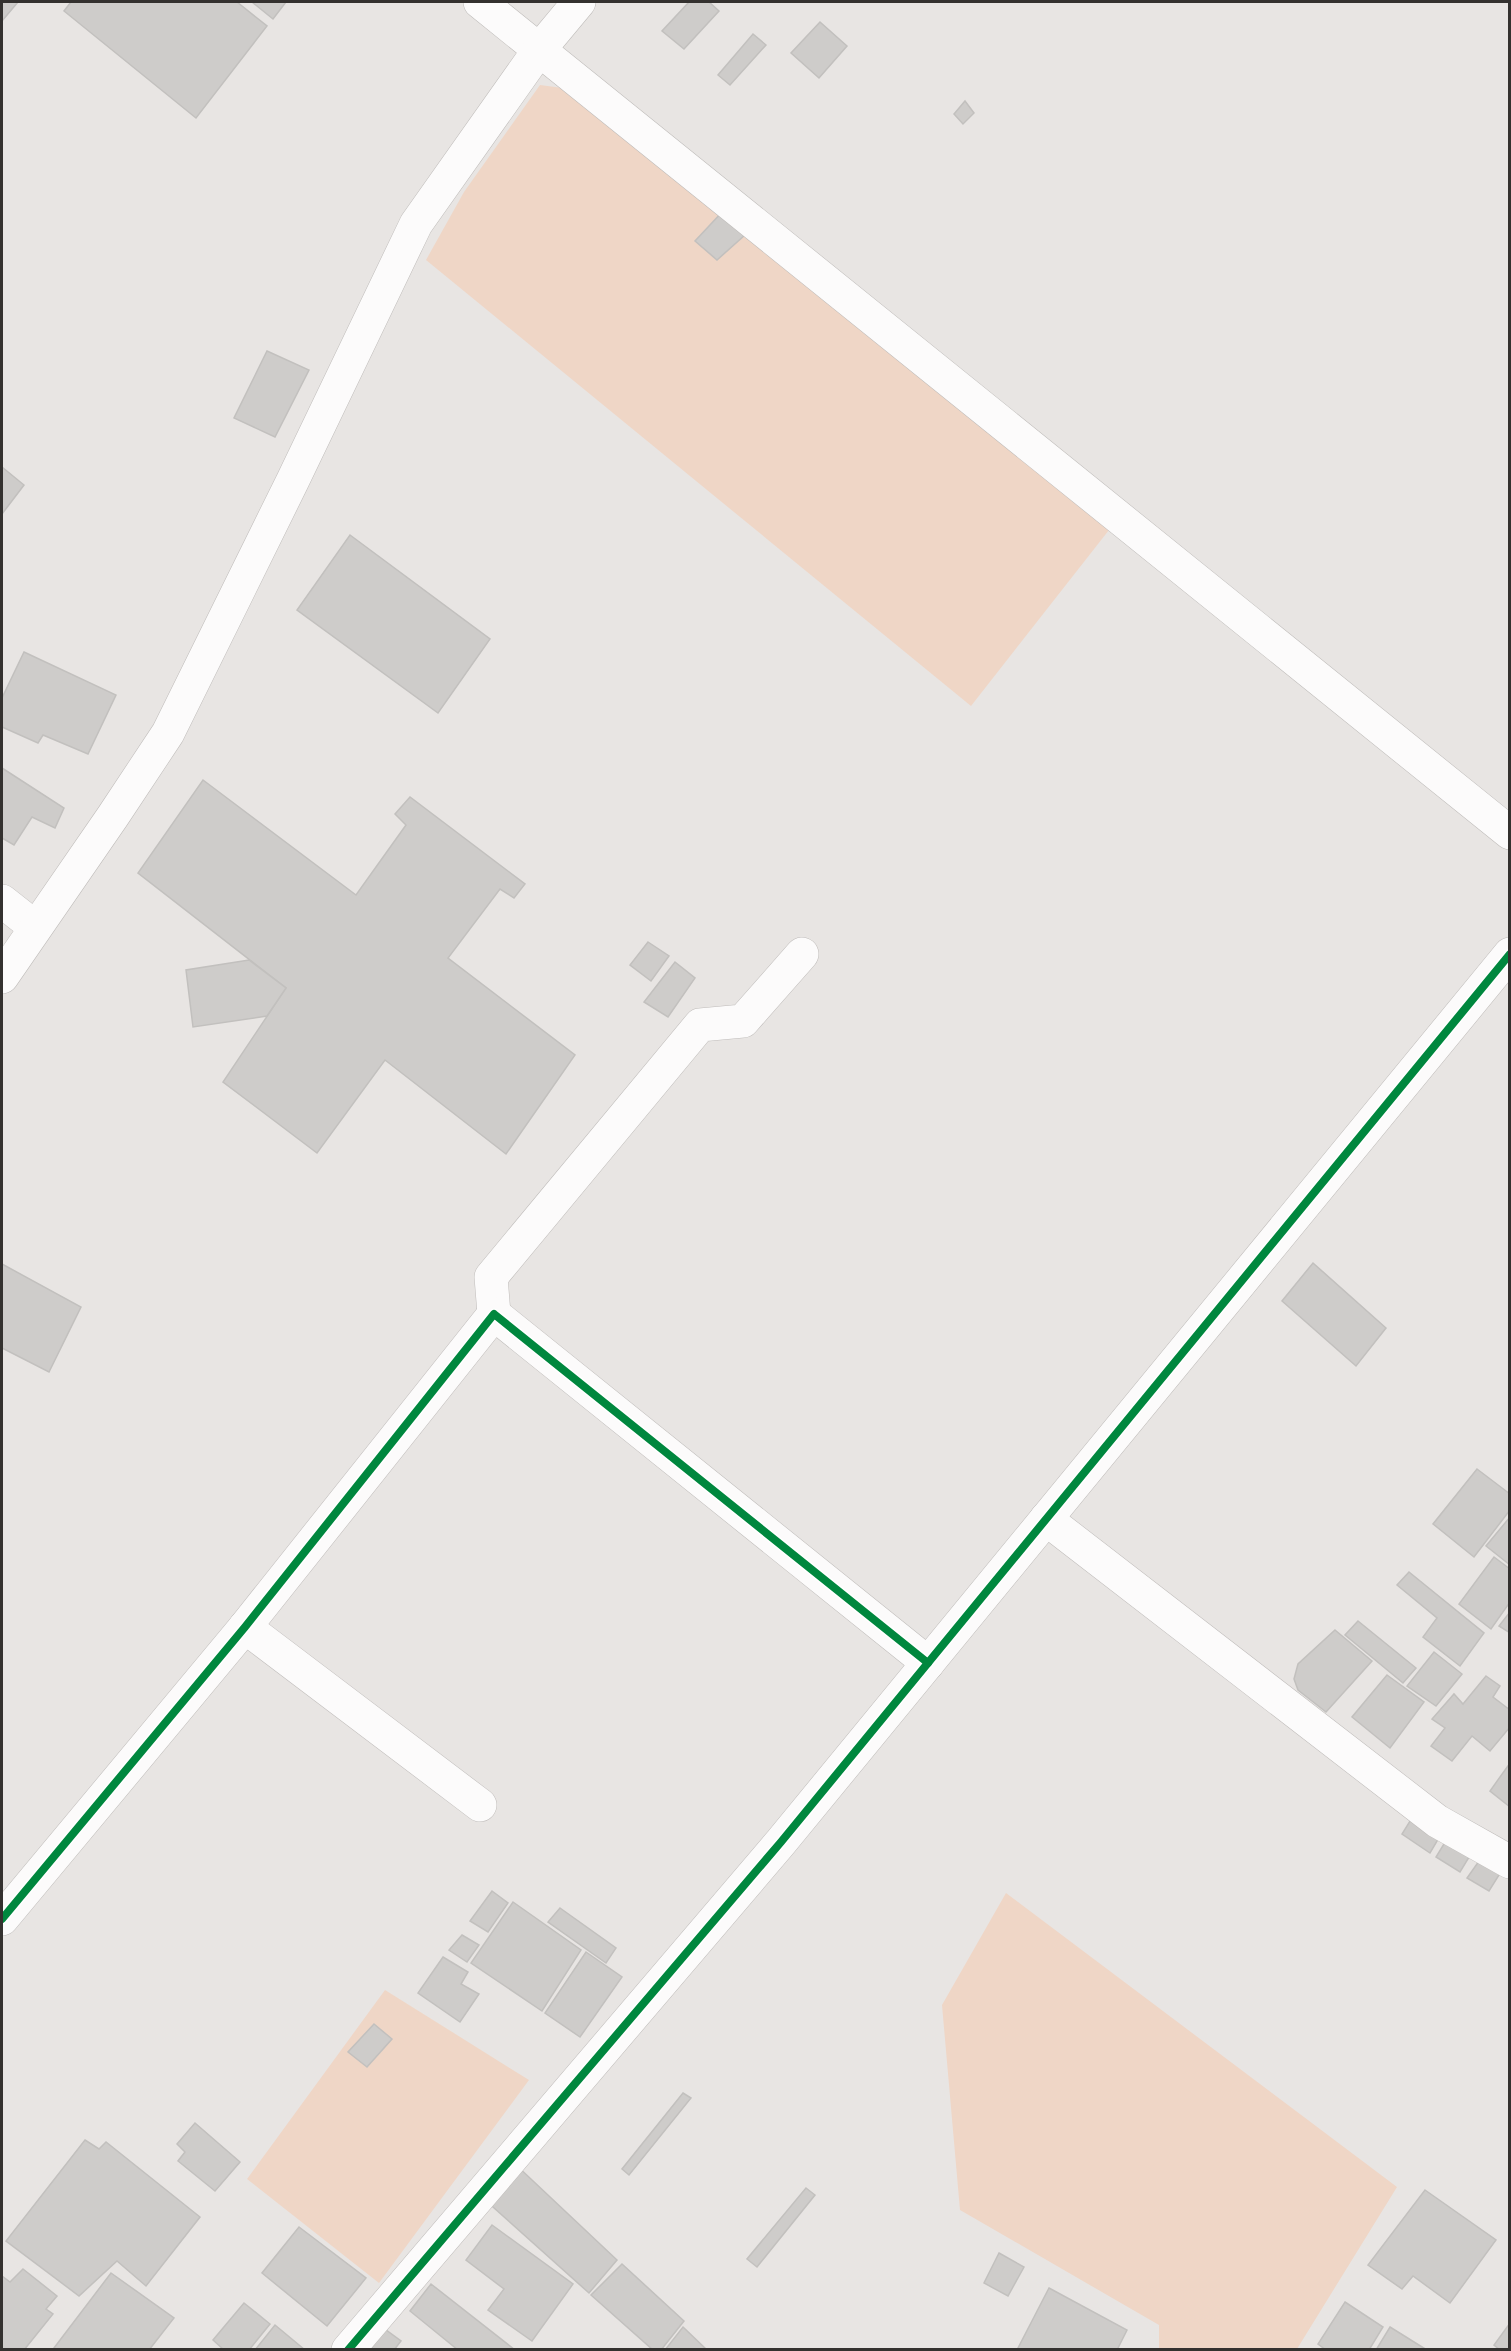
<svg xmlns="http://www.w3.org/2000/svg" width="1511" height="2351" font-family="'Source Sans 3',sans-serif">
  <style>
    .green { fill: #efd6c6 }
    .building { fill: #ceccca; stroke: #c2c0be; stroke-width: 1.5 }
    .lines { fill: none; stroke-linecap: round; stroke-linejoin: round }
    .minor-casing { stroke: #bfbcba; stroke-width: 34 }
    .minor { stroke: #fcfbfb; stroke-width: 33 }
    .cycleway-casing { stroke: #fff; stroke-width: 11 }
    .cycleway { stroke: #00873e; stroke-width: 8 }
  </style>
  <rect width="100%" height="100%" fill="#e8e5e3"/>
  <g class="green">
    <path d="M540,85L570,89L1109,530L971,706L426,260L464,192Z"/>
    <path d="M1006,1893L1397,2187L1297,2349H1159V2325L960,2210L942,2005Z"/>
    <path d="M385,1990L529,2080L379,2283L247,2179Z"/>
  </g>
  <g class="building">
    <path d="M2,2H18L2,21Z"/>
    <path d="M71,2H237L267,26L196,118L64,11Z"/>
    <path d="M252,2H286L273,19Z"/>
    <path d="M689,2H709L719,11L684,49L662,31Z"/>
    <path d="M820,22L847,46L819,78L791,53Z"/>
    <path d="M753,34L766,45L730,85L718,75Z"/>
    <path d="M965,101L974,113L963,124L954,114Z"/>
    <path d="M723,211L745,235L717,260L695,241Z"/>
    <path d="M267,351L309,370L275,437L234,418Z"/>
    <path d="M2,467L24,485L2,514Z"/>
    <path d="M350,535L490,639L438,713L297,610Z"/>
    <path d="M24,652L116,695L88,754L43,735L38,743L2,727V698Z"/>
    <path d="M2,768L64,808L55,828L32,817L14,845L2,838Z"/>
    <path d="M203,780L356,895L406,825L395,814L410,797L525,884L514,898L500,889L448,958L575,1055L506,1154L385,1060L317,1153L223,1082L286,988L138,873Z"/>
    <path d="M648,942L669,956L651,981L630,965Z"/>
    <path d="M249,960L286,988L267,1016L193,1027L186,970Z"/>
    <path d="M675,962L695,978L668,1017L644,1002Z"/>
    <path d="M1313,1263L1386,1328L1356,1366L1282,1301Z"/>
    <path d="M2,1264L81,1307L49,1372L2,1348Z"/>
    <path d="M1477,1469L1510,1494V1510L1474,1557L1433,1524Z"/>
    <path d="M1510,1517V1565L1486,1546Z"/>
    <path d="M1494,1557L1510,1569V1602L1491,1629L1459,1604Z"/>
    <path d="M1409,1572L1484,1633L1460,1666L1423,1637L1437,1618L1397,1585Z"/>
    <path d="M1510,1612V1633L1499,1626Z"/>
    <path d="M1358,1621L1416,1668L1403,1683L1345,1635Z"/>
    <path d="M1335,1630L1372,1661L1326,1712L1298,1690L1294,1679L1298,1664Z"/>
    <path d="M1434,1652L1462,1674L1436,1706L1407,1686Z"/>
    <path d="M1387,1675L1424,1702L1390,1748L1352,1717Z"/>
    <path d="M1486,1676L1500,1686L1493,1697L1510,1710V1727L1490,1751L1472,1736L1452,1761L1431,1746L1445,1728L1432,1719L1454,1694L1463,1704Z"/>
    <path d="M1510,1763V1807L1490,1791Z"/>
    <path d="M1415,1813L1443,1831L1430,1853L1402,1834Z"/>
    <path d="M1450,1834L1474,1849L1460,1872L1436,1857Z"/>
    <path d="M1484,1854L1504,1867L1489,1891L1467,1878Z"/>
    <path d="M492,1891L508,1903L488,1932L470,1921Z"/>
    <path d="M513,1902L581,1950L542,2011L471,1963Z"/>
    <path d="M560,1908L616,1948L606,1963L548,1922Z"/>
    <path d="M462,1935L479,1945L467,1962L449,1950Z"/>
    <path d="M586,1952L622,1977L580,2037L545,2013Z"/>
    <path d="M443,1957L468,1972L461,1984L479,1994L460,2022L418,1993Z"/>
    <path d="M374,2024L392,2039L367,2067L348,2052Z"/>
    <path d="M683,2093L691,2098L629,2175L622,2169Z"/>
    <path d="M195,2123L240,2162L215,2191L178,2161L185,2152L177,2144Z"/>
    <path d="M85,2140L99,2149L106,2142L200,2217L146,2286L117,2261L79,2296L6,2241Z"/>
    <path d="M515,2164L617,2260L589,2293L484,2199Z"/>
    <path d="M806,2188L815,2195L757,2267L747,2259Z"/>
    <path d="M1425,2190L1496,2240L1450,2303L1413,2276L1402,2289L1368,2265Z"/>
    <path d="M492,2225L573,2284L532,2341L488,2310L504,2289L466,2260Z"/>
    <path d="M299,2227L366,2278L327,2326L262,2273Z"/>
    <path d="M999,2253L1024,2267L1008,2296L984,2283Z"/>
    <path d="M622,2264L684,2321L661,2350H653L591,2295Z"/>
    <path d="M23,2269L57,2296L46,2309L53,2314L24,2350H2V2276L10,2282Z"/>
    <path d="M111,2273L174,2318L149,2350H56L54,2348Z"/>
    <path d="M431,2284L515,2350H458L410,2311Z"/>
    <path d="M1049,2288L1127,2330L1117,2350H1017Z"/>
    <path d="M1345,2302L1383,2327L1369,2350H1326L1318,2344Z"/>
    <path d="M244,2303L270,2324L249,2350H224L213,2340Z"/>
    <path d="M1510,2323V2350H1500L1494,2345Z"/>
    <path d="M378,2324L401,2341L394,2350H357Z"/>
    <path d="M275,2325L305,2350H255Z"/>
    <path d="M683,2327L707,2350H665Z"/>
    <path d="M1390,2327L1427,2350H1376Z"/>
  </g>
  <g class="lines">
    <g class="minor-casing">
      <g id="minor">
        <path d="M480,2L1510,833"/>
        <path d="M2,901L35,927"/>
        <path d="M2,977L113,816L168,733L293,480L416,224L539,50L579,2"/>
        <path d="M494,1314L491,1277L700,1025L743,1021L802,954"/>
        <path d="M1046,1519L1437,1821L1510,1862"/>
        <path d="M245,1627L480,1805"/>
        <path d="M2,1919L245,1627L494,1314L928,1663"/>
        <path d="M348,2350L781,1842L1510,954"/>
      </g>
    </g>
    <use href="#minor" class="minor"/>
    <g class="cycleway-casing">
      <g id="cycleway">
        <path d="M2,1919L245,1627L494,1314L928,1663"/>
        <path d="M348,2350L781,1842L1510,954"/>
      </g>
    </g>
    <use href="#cycleway" class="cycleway"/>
  </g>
  <rect width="1511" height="2351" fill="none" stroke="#34312f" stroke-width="6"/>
</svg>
